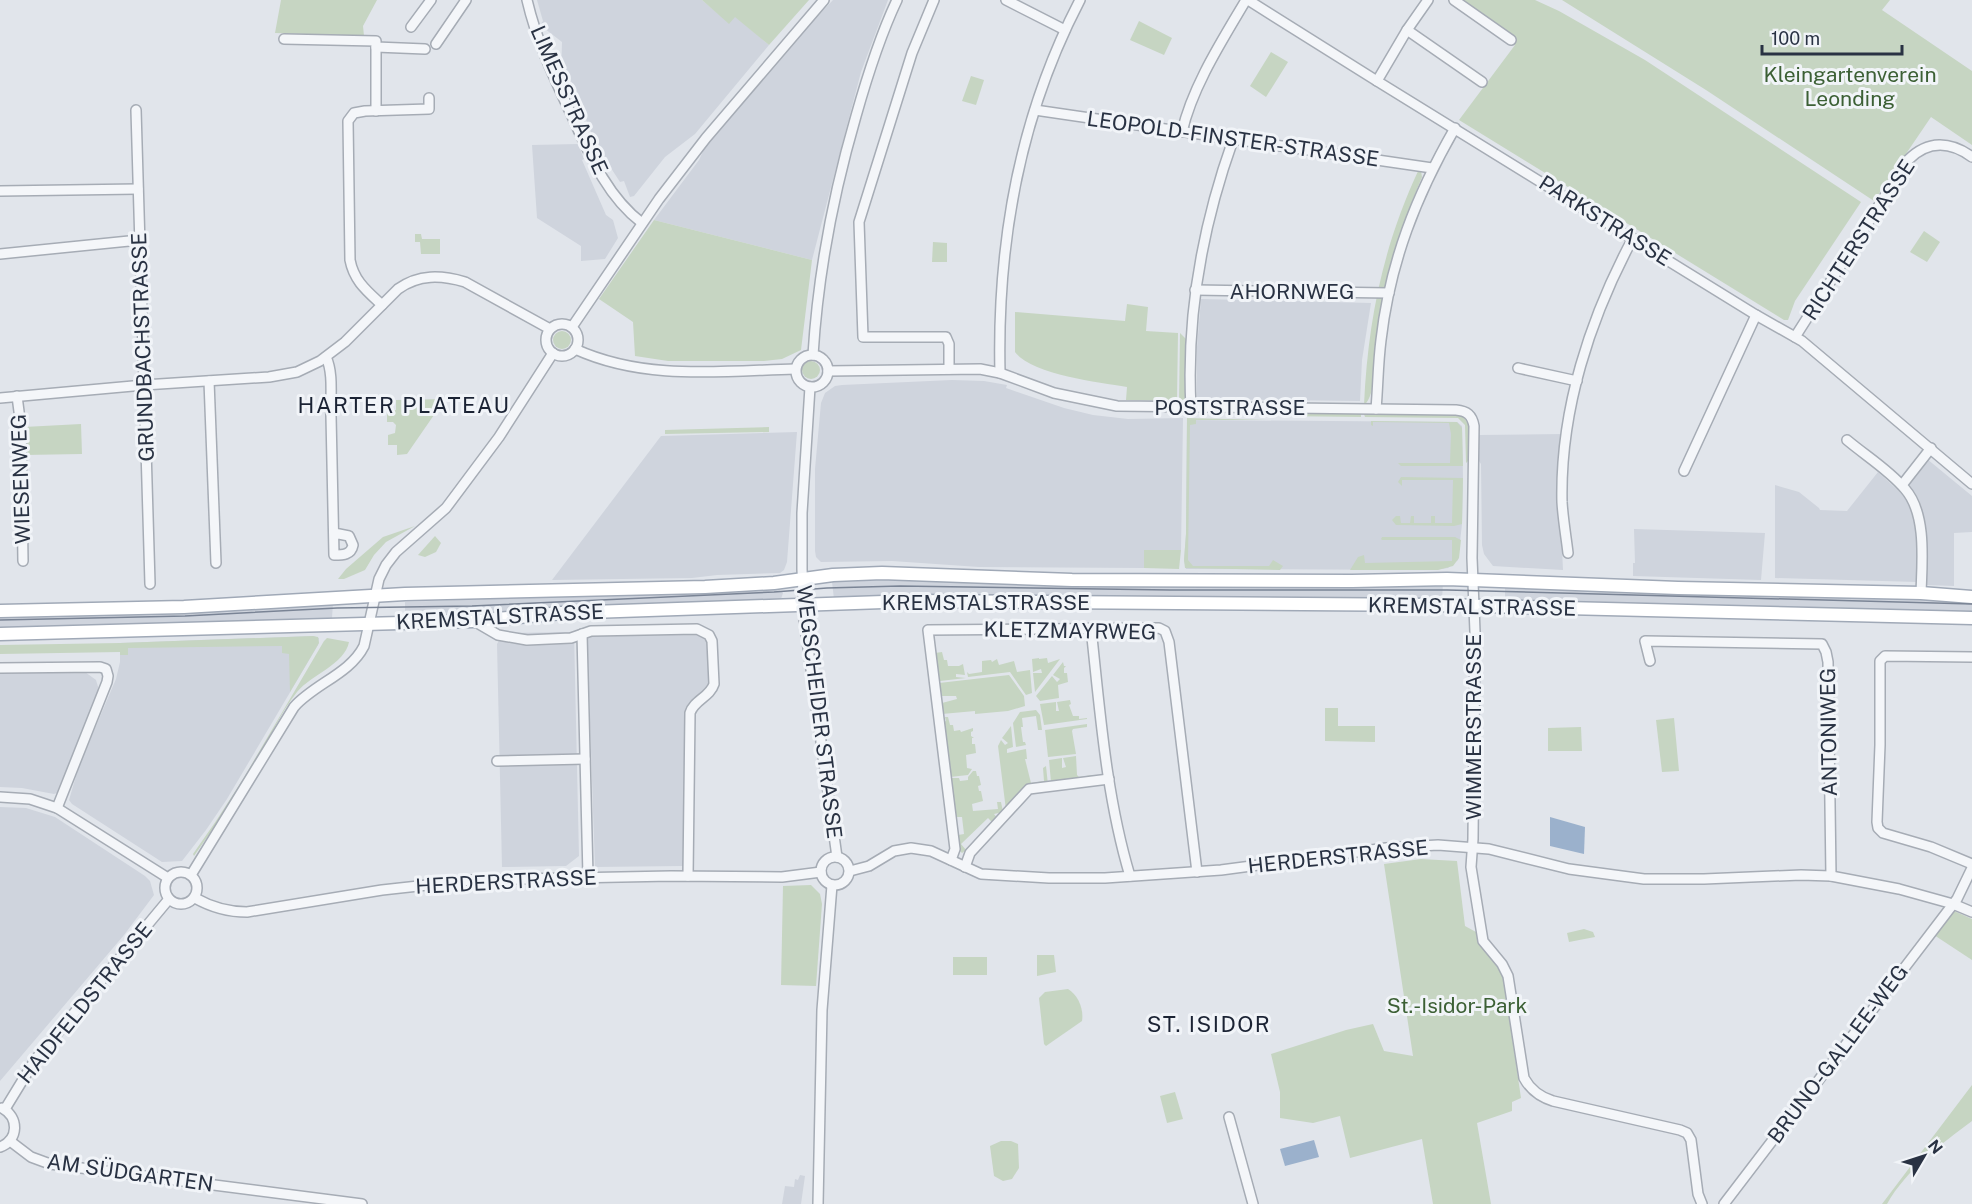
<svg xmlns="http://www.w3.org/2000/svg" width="1972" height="1204" font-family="'Public Sans',sans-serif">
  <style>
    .built { fill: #cfd4dd }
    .green { fill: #c6d5c2 }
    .water { fill: #9bb1cc }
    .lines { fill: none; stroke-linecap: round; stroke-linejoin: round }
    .minor-casing { stroke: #a6acb5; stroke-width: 12 }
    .major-casing { stroke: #a0a9b7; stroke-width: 15 }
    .minor { stroke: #f4f6f9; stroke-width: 9 }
    .major { stroke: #fff; stroke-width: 12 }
    .tram { stroke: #7a8495; stroke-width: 1.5 }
    .labels { text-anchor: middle; stroke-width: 6; stroke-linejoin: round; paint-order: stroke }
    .park-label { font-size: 21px; fill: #3c6035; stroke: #f1f4f8 }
    .street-label { font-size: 21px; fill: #293243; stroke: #f1f4f8 }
    .neighbourhood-label { font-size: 22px; letter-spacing: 1.5px; fill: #1b2334; stroke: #f1f4f8 }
  </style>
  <rect width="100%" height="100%" fill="#e1e5eb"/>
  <g class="built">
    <path d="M537,0H702L729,23L735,16L769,45L695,134L665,157L634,196L630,197L624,181L620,182L596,145L569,76L561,78L562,42L540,25L543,21Z"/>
    <path d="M833,0H888L861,72L812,260L654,220L699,160L706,145L791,44Z"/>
    <path d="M578,144L584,159L582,160L606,215L613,220L618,238L605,259L581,261V246L537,218L532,145Z"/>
    <path d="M1201,299L1371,303L1362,360L1360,401L1197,399V347Z"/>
    <path d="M952,380L984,381L1007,385L1006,388L1064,408L1093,415L1128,419L1183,418L1181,550H1144V568L979,567L892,561L821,562L816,557L815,551V469L821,403L825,393L835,386L842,385Z"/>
    <path d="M1187,420L1457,422L1462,426L1463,478L1462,524L1458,560L1448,568L1433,570L1186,569L1184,560L1186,534Z"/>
    <path d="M797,432L787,562L784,570L780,573L717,575L692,578L552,580L661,436Z"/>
    <path d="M1563,434L1561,528L1563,570L1493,566L1484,554L1482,545L1481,464L1479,461V435Z"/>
    <path d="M1927,459L1972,496V532L1954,533V586L1926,585L1927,537L1924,522L1909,484Z"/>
    <path d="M1878,472L1902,494L1914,512L1917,519V582L1775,578V485L1799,492L1819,508L1820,510L1847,511Z"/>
    <path d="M1634,529L1765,533L1761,580L1633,576V563H1635Z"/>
    <path d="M898,580L1073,585L1443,583L1442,599H834L832,582Z"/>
    <path d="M1505,587L1921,598L1972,601V612L1505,602Z"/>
    <path d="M777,588L783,593L781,599L777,600L472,617L405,618V602Z"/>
    <path d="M333,603L332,618L0,629V615Z"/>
    <path d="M574,632L579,856L566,866L502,867L497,644L503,633Z"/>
    <path d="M698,634L702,635L708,642L711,682L706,690L690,703L686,712L683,866L595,867L587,635Z"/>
    <path d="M313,636L319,638L318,645L227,799L206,830L182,861L162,862L72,804L69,800L79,766L116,679L120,662V643Z"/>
    <path d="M85,672L96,680L99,690L57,793L54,794L22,788L0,787V673Z"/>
    <path d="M0,807L26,808L55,817L145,876L150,881L154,895L124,935L0,1081Z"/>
    <path d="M800,1175L805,1176L801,1204H782L785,1186L794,1187L795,1179L798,1180Z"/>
  </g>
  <g class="green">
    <path d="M281,0H377L363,26L364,36L275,33Z"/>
    <path d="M702,0H809L769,45L735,17L729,24Z"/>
    <path d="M1458,0H1535L1559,11L1645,60L1861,202L1795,301L1788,320H1784L1459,120L1515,45L1513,41Z"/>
    <path d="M1562,0H1890L1882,10L1972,71V145L1931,117L1874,201L1706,90Z"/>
    <path d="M1139,21L1172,38L1164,55L1130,40Z"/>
    <path d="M1271,52L1288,62L1266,97L1250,86Z"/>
    <path d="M971,76L984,80L976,105L962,101Z"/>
    <path d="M1419,169L1421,171L1422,177C1400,229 1383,282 1376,338C1374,354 1377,396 1364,405C1368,320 1383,246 1419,169Z"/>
    <path d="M654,220L812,260L801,350L782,359L764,361H668L635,356L633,322L599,299Z"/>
    <path d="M1924,231L1940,242L1927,262L1910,252Z"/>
    <path d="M415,234H421L422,239H440V254H421L420,242H415Z"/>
    <path d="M933,242L947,243V262H932Z"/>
    <path d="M1127,304L1148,307L1146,331L1178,333L1177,401L1126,400L1127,387C1098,382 1032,375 1015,352V312L1125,321Z"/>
    <circle cx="562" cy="340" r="9"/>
    <path d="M1180,333L1187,340V399L1179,404Z"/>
    <circle cx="811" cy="370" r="9"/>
    <path d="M445,399L407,454L397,455V445H388V435L395,433L396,425L393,422H387V411L396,410V400Z"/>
    <path d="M1283,413L1361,414V417L1280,416Z"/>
    <path d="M1364,414H1456L1463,416L1470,427L1469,460L1466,463L1465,425L1458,418L1365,417Z"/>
    <path d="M1187,418L1269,420H1196V424L1190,425L1188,560L1193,566H1269L1273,560L1283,566L1280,570L1185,568L1184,560L1186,534Z"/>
    <path d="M1371,421L1457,422L1462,428L1463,466H1401L1398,463H1450L1451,434L1449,423L1373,422V426L1371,425Z"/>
    <path d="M81,424L82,454L24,455V427Z"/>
    <path d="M769,427V432L665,434V430Z"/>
    <path d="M1401,477L1463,478L1462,524L1454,526L1396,525L1392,520L1396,516H1400L1401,523H1410L1411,516H1414V523H1431V516H1435V523H1452L1453,480H1402V486L1398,482Z"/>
    <path d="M415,526L386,542L374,555L365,570L344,579H338L346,569L383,537Z"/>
    <path d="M435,536L441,543L436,552L425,557L418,555Z"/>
    <path d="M1382,537H1455L1461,540L1459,558L1453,566L1438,570H1350L1358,557L1364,555L1365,563L1452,561V540H1382L1381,539Z"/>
    <path d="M1144,550H1181L1179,569L1144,568Z"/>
    <path d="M313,636L318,637L319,643L290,692L289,654L282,653V646L128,648V655H120V652L0,654V645L120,643Z"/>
    <path d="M327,638L349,642C345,664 311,675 297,692C281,712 270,737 257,760C238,793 216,825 194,856L193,854L216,821L243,779L324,641Z"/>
    <path d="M942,652L944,660H947L948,666H959L963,664L965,675L956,674V677L966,678L940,681L938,679L935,653Z"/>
    <path d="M1039,658V659L1047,658L1048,663L1060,659L1035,692L1033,673H1042L1041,669L1033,672L1032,659Z"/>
    <path d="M997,659L999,665L1014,661L1017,672L1030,670L1032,693L1026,695L1010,672L968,677L967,672L969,674L982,672V661L991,660L992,662Z"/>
    <path d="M1063,662L1064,666H1066L1064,668V673H1067L1068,682L1058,685L1059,698L1040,701L1036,696L1052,676L1057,682L1060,679L1053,675Z"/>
    <path d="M1009,675L1024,696L1025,706L1008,711L975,714V711L942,714V703L957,699L956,696H942L939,683Z"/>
    <path d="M1070,700L1071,704L1069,705L1073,716H1079V719L1087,718V719L1044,725L1040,704L1056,702V711H1059L1057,702Z"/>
    <path d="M1325,708H1338V726H1375V742L1325,741Z"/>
    <path d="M1036,710L1040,715L1042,730H1038L1036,716L1022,718L1023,727H1021L1023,742H1025L1026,745L1016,747L1013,723L1020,712Z"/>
    <path d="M945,717H948L950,725H953L954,731L960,730L961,732L973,728V731L971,732V736L974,738H972V744H975L976,753L966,755L967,768L972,769L968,775L950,777L944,722L946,721Z"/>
    <path d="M1674,718L1679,771L1662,772L1656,720Z"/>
    <path d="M1087,724V727L1073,729L1072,731L1076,754L1048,757L1045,730Z"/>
    <path d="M1011,726L1013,747L1007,749V753L1026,749L1027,759H1025L1031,783L1044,781L1043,768L1046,766L1048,785L1025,788L1006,810L998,746L1001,740L1005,745L1008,743L1002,738Z"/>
    <path d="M1581,727L1582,751H1548V728Z"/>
    <path d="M1076,756L1077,775L1079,777L1093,775L1094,779L1051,782L1049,760L1062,758V768L1066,767L1063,758Z"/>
    <path d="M973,771H976L977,776H979L981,785L978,786L979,791H981L983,801L972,804L973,811L998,809L997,802H1001L1003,812L994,814L998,819L993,823L988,818L961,844L966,850L962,853L960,851L958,835L964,834L962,817H955L951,778H959L960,781L968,780V777Z"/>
    <path d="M1421,859L1457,861L1465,926L1476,932C1480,953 1495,958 1503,975L1521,1098L1512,1102V1111L1477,1123L1491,1204H1433L1422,1139L1350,1158L1340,1116L1313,1123L1280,1118V1092L1271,1054L1346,1030L1373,1024L1384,1051L1413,1056L1384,864Z"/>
    <path d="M811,885L820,894L822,904L816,986L781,985L783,886Z"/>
    <path d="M1954,911L1972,919V960L1934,935Z"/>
    <path d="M1584,929L1593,932L1595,937L1569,942L1567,933Z"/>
    <path d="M1037,955H1054L1056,972L1037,976Z"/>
    <rect x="953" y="957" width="34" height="18"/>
    <path d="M1068,989C1078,995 1084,1009 1082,1021L1046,1046L1044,1044L1039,998L1045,992Z"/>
    <path d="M1972,1085V1121C1940,1145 1907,1169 1887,1204H1882Z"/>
    <path d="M1175,1092L1183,1119L1167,1123L1160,1096Z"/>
    <path d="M1001,1141H1011L1018,1144L1019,1168L1012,1179L1003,1181L994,1176L990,1146Z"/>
  </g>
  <g class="water">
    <path d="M1550,817L1585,827L1584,854L1550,846Z"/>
    <path d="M1314,1140L1319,1157L1285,1166L1280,1149Z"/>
  </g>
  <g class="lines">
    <g class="minor-casing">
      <g id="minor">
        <path d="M527,0C536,39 553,76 570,112C588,151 606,196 642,223"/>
        <path d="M934,0L912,53L859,222L863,337H946L949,344V369"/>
        <path d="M1006,0L1065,30"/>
        <path d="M1248,0L1377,81"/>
        <path d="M1428,0L1407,30L1377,81L1756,315L1802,341L1972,484"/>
        <path d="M1454,0L1511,40"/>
        <path d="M411,27L431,0"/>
        <path d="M1407,30L1482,82"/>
        <path d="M284,39L376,41V47L425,49"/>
        <path d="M436,44L466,0"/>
        <path d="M136,110L150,584"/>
        <path d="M1035,110L1432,168"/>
        <path d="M376,111V47"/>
        <path d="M1182,132C1192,87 1223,39 1246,0"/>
        <path d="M0,191L138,189"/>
        <path d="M0,254L139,240"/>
        <path d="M1195,290L1389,293"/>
        <path d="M382,305C367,291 354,281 350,260L348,121L354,113L365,111L429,109V98"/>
        <circle cx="562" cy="340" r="16"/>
        <path d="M572,327L659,199L706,138L824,0"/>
        <path d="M1795,337L1908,160C1928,140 1950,141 1972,157"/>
        <path d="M575,349C645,381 721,371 795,369"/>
        <circle cx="812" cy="371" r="16"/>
        <path d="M813,355C818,273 833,195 856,116C867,77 879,38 897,0"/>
        <path d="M326,357C334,374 330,398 331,416C332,463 333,509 334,555C343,555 351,555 353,545L349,536L334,533"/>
        <path d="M1518,368L1577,381"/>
        <path d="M828,371L980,369L1000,373L1054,393L1117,406L1456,410C1467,411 1472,415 1474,426L1472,558L1475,632L1473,839L1471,867L1483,941L1502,964L1508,976L1524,1078C1530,1089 1540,1097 1553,1101L1680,1130L1687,1133L1691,1140L1698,1194L1702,1204"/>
        <path d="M1000,373C997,244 1020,115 1080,0"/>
        <path d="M209,381L216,563"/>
        <path d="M810,387L802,513V569L804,619L837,857"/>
        <path d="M17,396L21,427L23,561"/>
        <path d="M0,398L144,385L269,377L297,372L320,361L345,342L398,289C419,274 441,275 465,282L550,329"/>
        <path d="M1191,408C1186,315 1202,227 1233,140"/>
        <path d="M1376,409C1378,386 1378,363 1381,340C1390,262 1416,196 1455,128"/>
        <path d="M1847,440C1866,456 1889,470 1905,489C1927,514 1922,562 1921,593"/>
        <path d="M1684,471L1756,315"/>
        <path d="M1902,485L1931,448"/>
        <path d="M1568,553C1566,536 1563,519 1562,502C1560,410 1590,318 1633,238"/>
        <path d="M474,621L498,635L527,640L571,638L591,631L697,629L709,635L712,641L714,684C710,697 694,700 690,713L688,876"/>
        <path d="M1091,628C1100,711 1106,796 1130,876"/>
        <path d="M582,634L588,876"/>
        <path d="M1972,657L1885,656L1880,661V745L1877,822L1878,828L1883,833L1931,847L1972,864"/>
        <path d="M1650,661L1645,641L1822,644L1826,652L1828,662L1831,876"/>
        <path d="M0,668L100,667L106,669L108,676L107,682L57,808"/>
        <path d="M497,761L585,759"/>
        <path d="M0,797L30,799L57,808L168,878"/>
        <circle cx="835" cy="871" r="14"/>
        <path d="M951,860L955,849L928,630L1159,628L1165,631L1169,642L1197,872"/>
        <path d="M965,867L970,853L1029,789L1109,779"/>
        <path d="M850,871L869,866L894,851L911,848L931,851L981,874L1049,878H1105L1221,870L1386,848L1438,845L1489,849L1569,869L1644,879H1704L1801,875L1831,876L1899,889L1953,904L1972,912"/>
        <circle cx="181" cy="888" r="16"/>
        <path d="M191,875L294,707C314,684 350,674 364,646L379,579L386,565L396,552L446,508L499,437L553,353"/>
        <path d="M195,898C211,907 228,912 247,912L382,890L473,880L671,876L782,877L821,872"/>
        <path d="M5,1109L35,1060L169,899"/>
        <path d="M1229,1117L1253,1204"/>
        <path d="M10,1141L31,1157L50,1164L362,1204"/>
        <path d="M0,1147C19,1140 19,1117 2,1108"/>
        <path d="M818,1204L822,1010L832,885"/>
        <path d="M1724,1204L1957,899L1972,868"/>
      </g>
    </g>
    <g class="major-casing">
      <g id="major">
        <path d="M0,611L184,607L405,594L705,587L774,583L833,575L882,573L1072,580L1352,581L1447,579L1678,588L1921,593L1972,597"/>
        <path d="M0,634L474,621L562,613L912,601L1440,605L1972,618"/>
      </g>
    </g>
    <use href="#minor" class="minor"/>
    <use href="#major" class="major"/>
    <path class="tram" d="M0,620L185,616L337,608L472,606L774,592L827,588L900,586L1170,590H1447L1972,604"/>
  </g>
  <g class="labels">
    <g class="park-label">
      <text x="1850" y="82">Kleingartenverein<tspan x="1850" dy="24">Leonding</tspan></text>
      <text x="1457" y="1013">St.-Isidor-Park</text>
    </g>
    <g class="street-label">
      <text transform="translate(569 100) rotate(66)" y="7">LIMESSTRASSE</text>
      <text transform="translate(1233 139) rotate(8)" y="7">LEOPOLD-FINSTER-STRASSE</text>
      <text transform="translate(1605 221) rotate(32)" y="7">PARKSTRASSE</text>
      <text transform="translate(1859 240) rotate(-57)" y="7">RICHTERSTRASSE</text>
      <text x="1292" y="299">AHORNWEG</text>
      <text transform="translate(143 347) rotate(-92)" y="7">GRUNDBACHSTRASSE</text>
      <text x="1230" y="415">POSTSTRASSE</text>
      <text transform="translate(21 479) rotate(-92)" y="7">WIESENWEG</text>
      <text x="986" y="610">KREMSTALSTRASSE</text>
      <text transform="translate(1472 607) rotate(1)" y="7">KREMSTALSTRASSE</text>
      <text transform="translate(500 617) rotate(-3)" y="7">KREMSTALSTRASSE</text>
      <text transform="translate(1070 631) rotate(1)" y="7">KLETZMAYRWEG</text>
      <text transform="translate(819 712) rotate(83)" y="7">WEGSCHEIDER STRASSE</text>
      <text transform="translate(1474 727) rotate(-90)" y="7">WIMMERSTRASSE</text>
      <text transform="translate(1829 732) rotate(-91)" y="7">ANTONIWEG</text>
      <text transform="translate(1338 857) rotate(-6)" y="7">HERDERSTRASSE</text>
      <text transform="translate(506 882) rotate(-3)" y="7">HERDERSTRASSE</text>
      <text transform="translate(85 1003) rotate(-51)" y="7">HAIDFELDSTRASSE</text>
      <text transform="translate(1838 1054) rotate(-53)" y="7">BRUNO-GALLEE-WEG</text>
      <text transform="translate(130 1173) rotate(8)" y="7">AM SÜDGARTEN</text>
    </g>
    <g class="neighbourhood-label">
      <text x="404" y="413">HARTER PLATEAU</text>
      <text x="1209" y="1032">ST. ISIDOR</text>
    </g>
  </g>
  <g transform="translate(1924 1156) rotate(51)" stroke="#f1f4f8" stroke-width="4.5" paint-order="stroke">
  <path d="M0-4.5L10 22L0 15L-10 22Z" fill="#293243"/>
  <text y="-9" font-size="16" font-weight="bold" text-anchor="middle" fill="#293243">N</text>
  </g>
  <path d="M1762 45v9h140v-9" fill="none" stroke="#293243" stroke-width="3"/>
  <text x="1771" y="45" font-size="18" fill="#293243" stroke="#f1f4f8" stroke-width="4.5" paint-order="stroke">100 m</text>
</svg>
